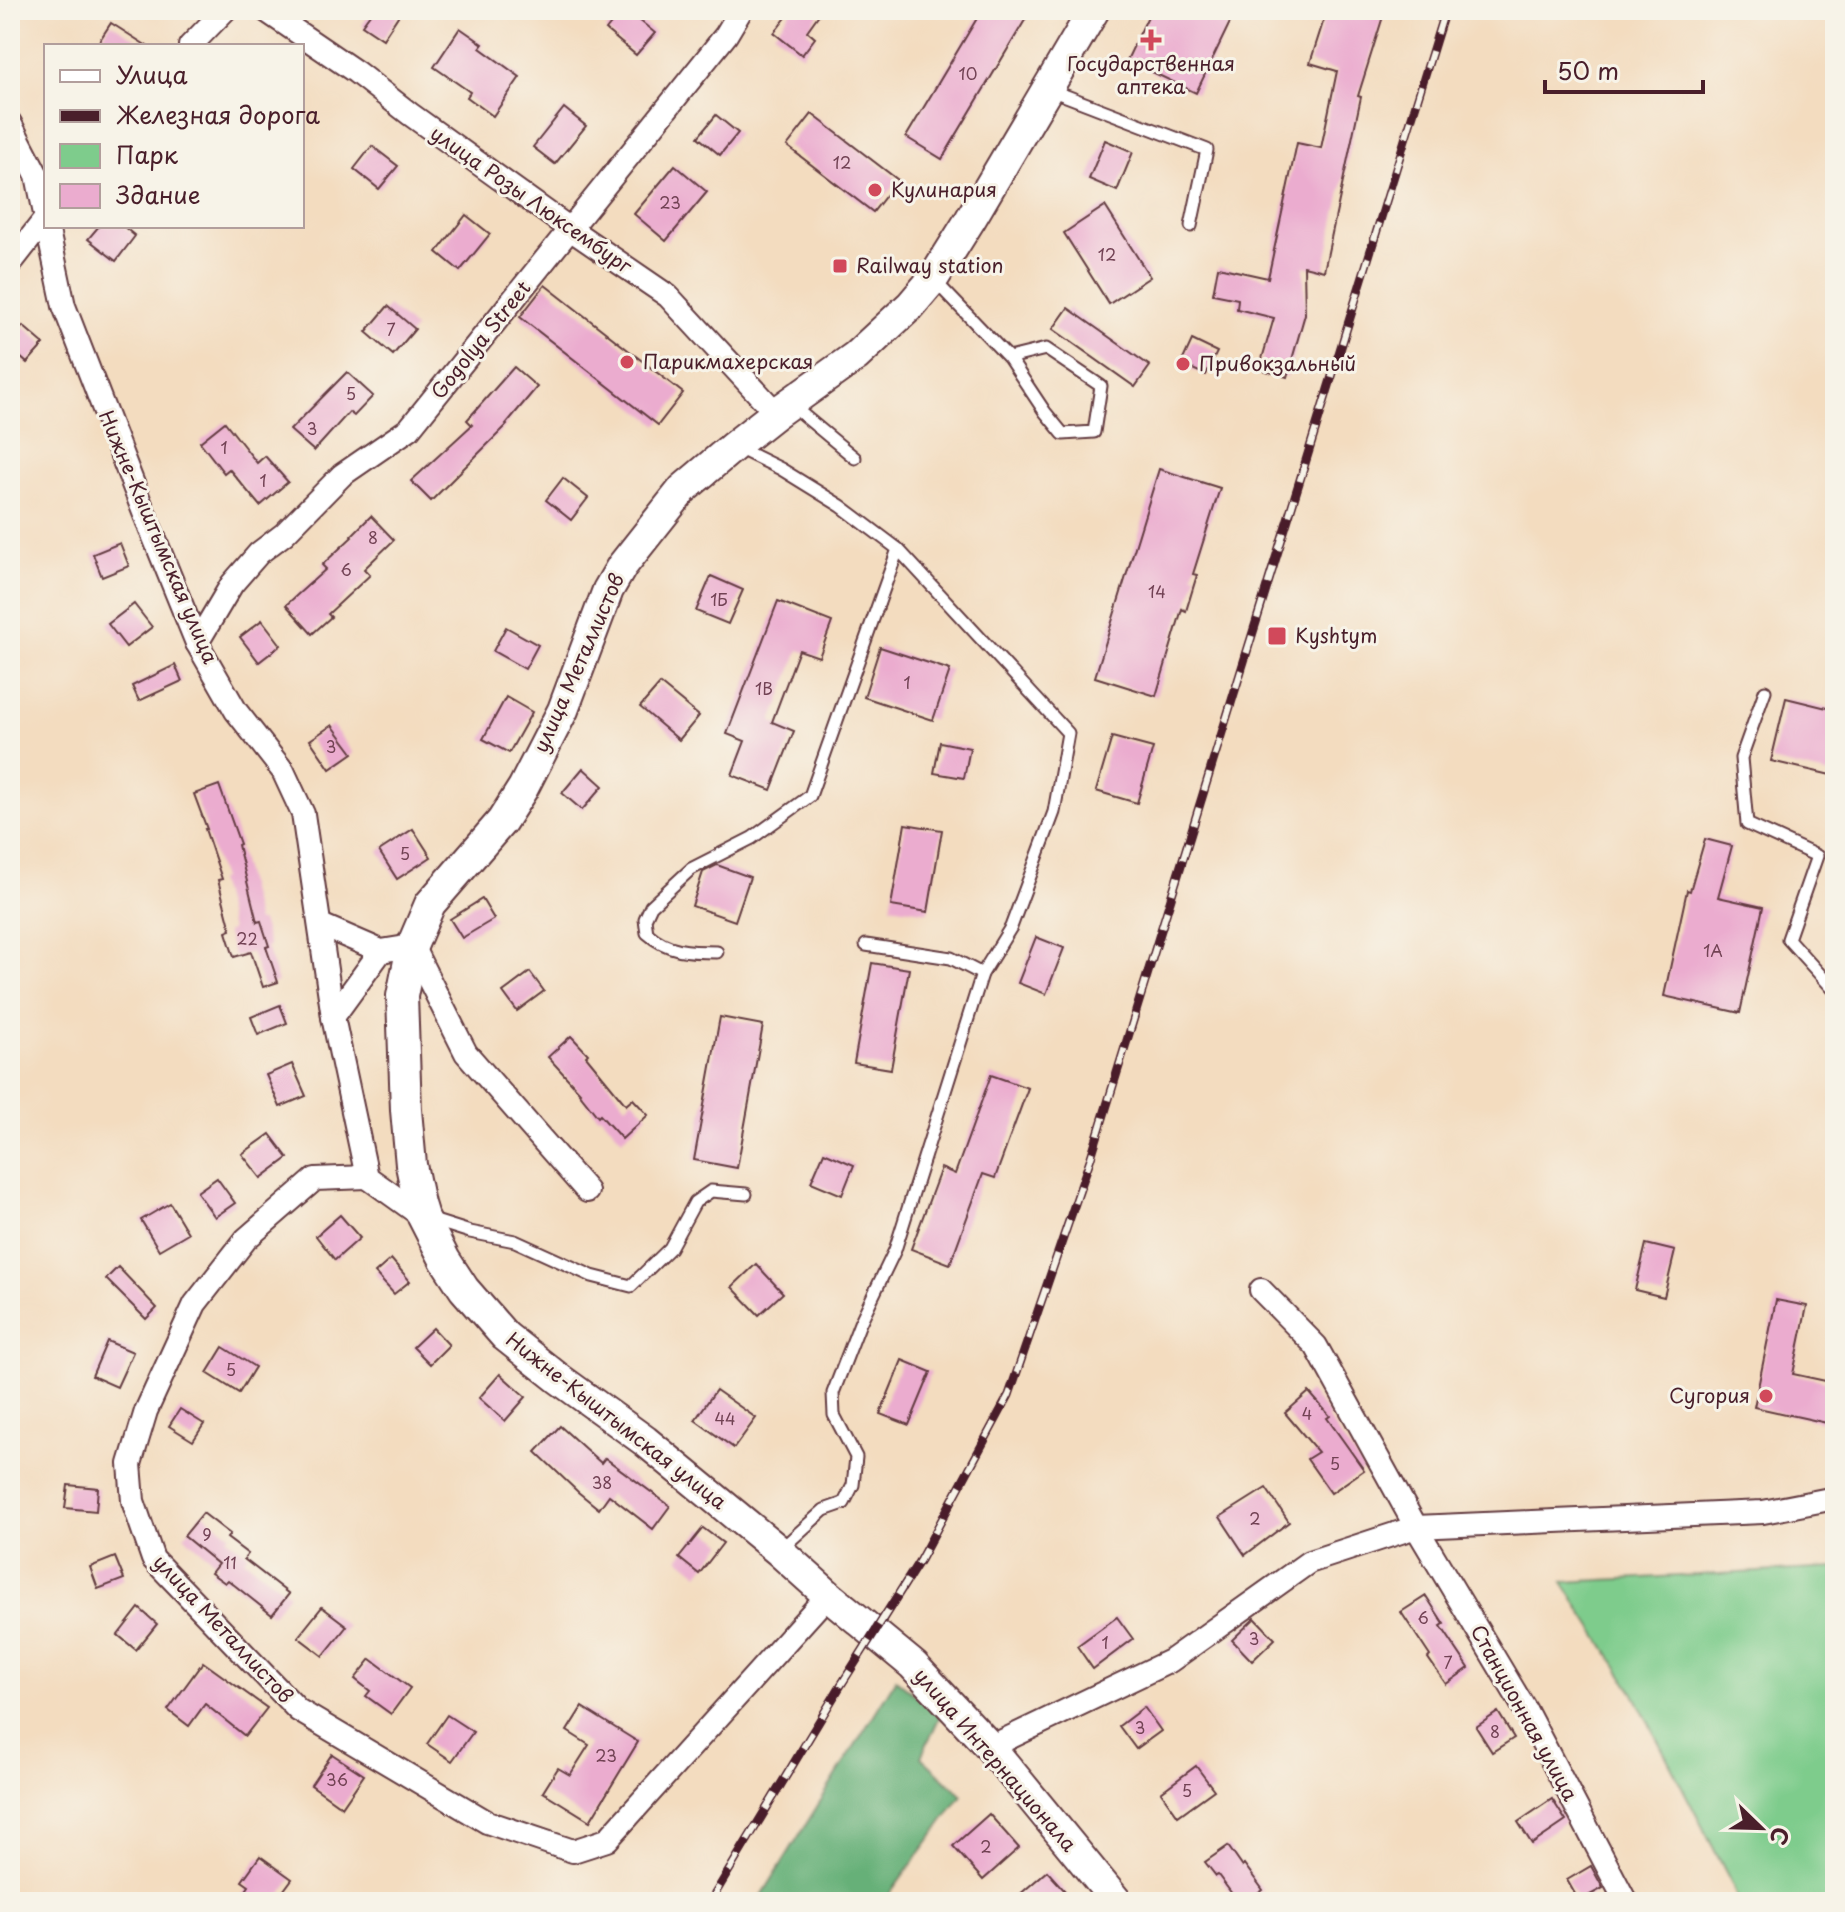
<svg xmlns="http://www.w3.org/2000/svg" width="1845" height="1912" font-family="'Playpen Sans',sans-serif">
  <style>
    .green { fill: #7ecc8c; stroke: #64765c; stroke-width: 2 }
    .forest { fill: #66b078; stroke: #586852; stroke-width: 2 }
    .building { fill: #ebaccf }
    .lines { fill: none; stroke-linecap: round; stroke-linejoin: round }
    .service-casing { stroke: #633b41; stroke-width: 15 }
    .minor-casing { stroke: #633b41; stroke-width: 26 }
    .secondary-casing { stroke: #633b41; stroke-width: 34 }
    .service { stroke: #fff; stroke-width: 11 }
    .minor { stroke: #fff; stroke-width: 22 }
    .secondary { stroke: #fff; stroke-width: 30 }
    .rail-casing { stroke: #4a1f2b; stroke-width: 9 }
    .rail { stroke: #f7f3e8; stroke-width: 6; stroke-dasharray: 18; stroke-linecap: butt }
    .poi-dot { fill: #d1495b; stroke: #f7f3e8; stroke-width: 3 }
    .labels { text-anchor: middle; stroke-width: 6; stroke-linejoin: round; paint-order: stroke }
    .number-label { font-size: 16px; fill: #724254 }
    .poi-label { font-size: 20px; fill: #4a1f2b; stroke: #f7f3e8; text-anchor: start }
    .street-label { font-size: 20px; fill: #4a1f2b; stroke: #f7f3e8 }
  </style>
  <rect width="100%" height="100%" fill="#f7f3e8"/>
  <filter id="ink" filterUnits="userSpaceOnUse"><feTurbulence type="fractalNoise" baseFrequency=".0125" numOctaves="2"/><feDisplacementMap in="SourceGraphic" scale="16" xChannelSelector="R" yChannelSelector="G"/><feConvolveMatrix kernelMatrix="1 2 1 2 8 2 1 2 1" color-interpolation-filters="sRGB"/></filter>
  <filter id="wash" filterUnits="userSpaceOnUse"><feTurbulence type="fractalNoise" baseFrequency=".006" numOctaves="4" result="noise"/><feDisplacementMap in="SourceGraphic" scale="32" xChannelSelector="R" yChannelSelector="G"/><feGaussianBlur stdDeviation="1.8" result="paint"/><feColorMatrix in="noise" values="0 0 0 0 0 0 0 0 0 0 0 0 0 0 0 0 0 1.4 0 .05"/><feComposite in="paint" operator="in"/></filter>
  <g filter="url(#wash)">
    <rect width="100%" height="100%" fill="#f3dcbf"/>
    <path class="green" d="M1835,1568V1902H1738L1733,1886L1632,1690L1563,1582Z"/>
    <path class="forest" d="M896,1679L940,1716L921,1757L962,1795L884,1902H758Z"/>
    <g id="blocks">
      <g class="building">
        <path d="M373,10H402L383,39L362,25Z"/>
        <path d="M622,10H627L655,33L636,55L606,30Z"/>
        <path d="M792,10H822L807,31L815,38L802,55L774,33Z"/>
        <path d="M982,10H1031L942,159L906,137Z"/>
        <path d="M1151,10H1236L1196,93L1127,60Z"/>
        <path d="M1327,10H1385L1358,96L1361,97L1324,271L1304,266L1305,314L1287,377L1259,369L1274,318L1237,309L1238,299L1213,294L1218,267L1268,278L1297,143L1321,148L1337,71L1310,63Z"/>
        <path d="M111,23L147,46H96Z"/>
        <path d="M460,28L483,44L480,48L520,77L493,116L467,97L470,92L434,67Z"/>
        <path d="M564,108L586,126L555,164L533,147Z"/>
        <path d="M812,114L898,180L873,212L787,146Z"/>
        <path d="M716,115L738,133L720,155L698,137Z"/>
        <path d="M1105,140L1133,152L1117,191L1089,179Z"/>
        <path d="M372,146L398,166L379,189L354,169Z"/>
        <path d="M675,165L707,192L666,241L634,214Z"/>
        <path d="M1105,206L1150,277L1109,304L1064,233Z"/>
        <path d="M466,215L490,234L460,271L437,252Z"/>
        <path d="M99,226H123L135,236L116,261L88,239Z"/>
        <path d="M545,285L683,393L658,425L520,317Z"/>
        <path d="M388,306L415,329L393,355L366,332Z"/>
        <path d="M1068,308L1150,366L1135,387L1053,329Z"/>
        <path d="M23,326L44,344L27,363L10,348V341Z"/>
        <path d="M1192,340L1217,352L1206,375L1181,364Z"/>
        <path d="M514,367L537,387L506,424L507,425L431,501L411,481L472,425L467,420Z"/>
        <path d="M347,372L373,396L354,416L349,412L314,451L290,430Z"/>
        <path d="M225,422L257,463L265,456L288,482L260,506L229,469L224,473L200,442Z"/>
        <path d="M1159,469L1220,488L1193,574L1197,575L1186,611L1182,609L1156,696L1095,677Z"/>
        <path d="M563,478L588,498L571,520L546,500Z"/>
        <path d="M371,516L394,540L364,569L370,575L328,614L331,617L312,634L286,605L326,569L322,565L352,537L351,536Z"/>
        <path d="M120,543L129,566L102,577L93,554Z"/>
        <path d="M711,576L743,590L728,624L696,611Z"/>
        <path d="M778,601L832,622L819,657L799,650L772,722L794,731L771,790L732,775L745,741L727,734Z"/>
        <path d="M134,604L152,627L126,647L108,624Z"/>
        <path d="M262,620L281,645L259,662L240,637Z"/>
        <path d="M506,627L538,645L525,669L493,651Z"/>
        <path d="M880,647L950,670L933,720L864,697Z"/>
        <path d="M175,665L182,681L139,701L132,686Z"/>
        <path d="M660,684L699,716L679,740L640,707Z"/>
        <path d="M506,697L532,712L509,753L483,739Z"/>
        <path d="M1786,698L1835,710V776L1771,761Z"/>
        <path d="M332,725L353,753L330,769L310,740Z"/>
        <path d="M1112,737L1153,748L1137,803L1096,791Z"/>
        <path d="M940,742L970,748L964,778L934,773Z"/>
        <path d="M583,768L603,786L582,810L562,793Z"/>
        <path d="M219,785L240,844L238,845L257,922L261,921L269,946L266,947L278,982L263,987L251,952L234,957L226,932L231,930L218,880L222,879L205,829H207L194,794Z"/>
        <path d="M905,824L942,830L928,912L891,906Z"/>
        <path d="M413,829L431,857L397,879L379,851Z"/>
        <path d="M1705,839L1732,846L1718,897L1763,907L1740,1013L1664,996L1687,890L1690,891Z"/>
        <path d="M717,865L750,877L735,921L692,906L703,872Z"/>
        <path d="M482,899L494,919L462,938L450,919Z"/>
        <path d="M1036,937L1064,948L1046,994L1018,983Z"/>
        <path d="M872,963L909,969L891,1069L854,1063Z"/>
        <path d="M530,972L544,991L517,1011L503,992Z"/>
        <path d="M280,1005L287,1023L258,1035L251,1017Z"/>
        <path d="M720,1017L763,1025L737,1168L694,1160Z"/>
        <path d="M571,1036L588,1054L586,1056L626,1105L633,1099L648,1115L622,1139L600,1115L598,1117L579,1093L580,1092L548,1057Z"/>
        <path d="M292,1064L306,1096L280,1107L266,1075Z"/>
        <path d="M991,1075L1028,1088L995,1178L983,1174L950,1264L911,1249L941,1168L955,1174Z"/>
        <path d="M270,1134L288,1158L261,1178L242,1154Z"/>
        <path d="M824,1152L854,1165L842,1195L811,1182Z"/>
        <path d="M217,1178L235,1203L215,1217L197,1192Z"/>
        <path d="M170,1203L188,1233L159,1250L141,1220Z"/>
        <path d="M340,1215L360,1238L335,1260L316,1236Z"/>
        <path d="M1646,1244L1675,1251L1664,1297L1635,1290Z"/>
        <path d="M391,1259L410,1281L394,1294L375,1273Z"/>
        <path d="M756,1264L783,1293L759,1315L732,1287Z"/>
        <path d="M118,1267L157,1308L146,1319L106,1279Z"/>
        <path d="M1776,1300L1807,1306L1793,1374L1835,1383L1827,1423L1754,1407Z"/>
        <path d="M433,1328L449,1345L430,1364L413,1347Z"/>
        <path d="M107,1341L133,1352L117,1387L92,1376Z"/>
        <path d="M223,1347L255,1367L239,1393L207,1373Z"/>
        <path d="M902,1360L931,1372L909,1425L880,1414Z"/>
        <path d="M500,1374L526,1397L505,1421L479,1398Z"/>
        <path d="M716,1390L756,1418L734,1448L695,1420Z"/>
        <path d="M1309,1392L1330,1416L1327,1418L1364,1470L1331,1493L1307,1459L1318,1452L1285,1413Z"/>
        <path d="M180,1409L204,1424L193,1441L169,1426Z"/>
        <path d="M560,1426L601,1463L605,1458L670,1506L653,1529L609,1495L599,1509L578,1492L536,1452Z"/>
        <path d="M68,1485L98,1488L96,1511L65,1508Z"/>
        <path d="M1266,1488L1289,1522L1245,1555L1220,1517Z"/>
        <path d="M203,1513L230,1534L227,1538L248,1554L244,1559L289,1594L272,1615L228,1580L225,1583L211,1573L218,1564L184,1536Z"/>
        <path d="M703,1528L723,1543L699,1574L679,1558Z"/>
        <path d="M115,1557L124,1579L98,1589L90,1567Z"/>
        <path d="M1426,1596L1444,1624L1441,1626L1469,1668L1446,1684L1428,1658L1430,1656L1401,1612Z"/>
        <path d="M322,1607L347,1626L323,1656L298,1637Z"/>
        <path d="M139,1608L157,1624L136,1650L118,1635Z"/>
        <path d="M1117,1617L1133,1639L1093,1669L1077,1646Z"/>
        <path d="M1255,1618L1275,1639L1252,1661L1232,1640Z"/>
        <path d="M371,1659L410,1688L391,1714L366,1696L370,1691L355,1679Z"/>
        <path d="M203,1662L267,1708L245,1736L205,1704L189,1726L168,1710Z"/>
        <path d="M582,1707L638,1742L590,1821L543,1792L558,1768L570,1775L589,1745L567,1731Z"/>
        <path d="M1144,1707L1161,1731L1136,1749L1119,1726Z"/>
        <path d="M1498,1712L1514,1738L1492,1752L1476,1727Z"/>
        <path d="M447,1715L473,1732L452,1761L427,1744Z"/>
        <path d="M332,1754L364,1775L342,1807L311,1785Z"/>
        <path d="M1196,1766L1214,1790L1178,1816L1161,1792Z"/>
        <path d="M1552,1799L1566,1821L1532,1844L1518,1822Z"/>
        <path d="M989,1814L1019,1848L983,1880L953,1846Z"/>
        <path d="M1228,1846L1242,1866L1244,1864L1263,1890L1246,1902H1238L1218,1875L1216,1876L1205,1862Z"/>
        <path d="M260,1856L292,1879L275,1902H238L249,1886L242,1881Z"/>
        <path d="M1591,1866L1603,1888L1579,1901L1567,1880Z"/>
        <path d="M1047,1871L1066,1892L1053,1902H1011Z"/>
      </g>
    </g>
  </g>
  <g filter="url(#ink)">
    <use href="#blocks" fill-opacity="0" stroke="#633b41" stroke-width="2"/>
    <g class="lines">
      <g class="service-casing">
        <g id="service">
          <path d="M1048,89L1207,150L1191,226"/>
          <path d="M933,279L1009,358L1045,412L1063,434L1094,432L1101,386L1046,349L1009,358"/>
          <path d="M790,404L855,458"/>
          <path d="M1765,691L1741,758L1747,824L1817,856L1788,939L1835,991"/>
          <path d="M866,945L951,958L982,974"/>
          <path d="M717,952C690,952 668,952 647,933L645,919L651,906L691,869L752,838L810,796L898,549L841,506L781,469L736,447"/>
          <path d="M432,1220L470,1232L515,1241L592,1276L631,1286L670,1248L695,1202L711,1191L746,1194"/>
          <path d="M1831,1498L1835,1451"/>
          <path d="M781,1549L824,1510L844,1503L853,1485L856,1457L834,1415L833,1393L860,1323L895,1250L982,974L1011,927L1054,812L1068,733L898,549"/>
        </g>
      </g>
      <g class="minor-casing">
        <g id="minor">
          <path d="M265,10L356,72L410,114L570,229L668,296L776,413"/>
          <path d="M190,46L225,10"/>
          <path d="M10,123L37,175L46,219"/>
          <path d="M47,226L64,306L145,515L197,643L236,711L283,771L303,814L333,1017L367,1177L423,1217"/>
          <path d="M10,264L46,218"/>
          <path d="M197,643L232,584L259,553L284,534L342,475L409,429L726,35L741,10"/>
          <path d="M321,925L381,951L412,946L466,1053L587,1191"/>
          <path d="M333,1017L381,951"/>
          <path d="M367,1177L315,1179L246,1239L195,1304L146,1411L130,1464L133,1501L153,1559L298,1710L487,1822L573,1851L607,1840L828,1595"/>
          <path d="M1261,1290L1316,1346L1416,1527L1526,1711L1626,1902"/>
          <path d="M990,1747L1170,1661L1309,1562L1416,1527L1763,1512L1835,1498"/>
        </g>
      </g>
      <g class="secondary-casing">
        <path id="secondary" d="M1094,10L970,220L933,279L911,305L856,356L776,413L734,446L683,489L622,566L608,590L563,710L523,788L502,821L430,904L412,946L402,996L406,1110L411,1165L419,1204L423,1217L445,1260L464,1289L505,1336L558,1378L645,1441L779,1551L828,1595L913,1665L990,1747L1117,1902"/>
      </g>
      <use href="#service" class="service"/>
      <use href="#minor" class="minor"/>
      <use href="#secondary" class="secondary"/>
      <g class="rail-casing">
        <path id="rail" d="M710,1902L841,1685L920,1560L1009,1395L1091,1157L1445,10"/>
      </g>
      <use href="#rail" class="rail"/>
    </g>
  </g>
  <g class="poi-dot">
    <path d="M1147 28h8v8h8v8h-8v8h-8v-8h-8v-8h8z"/>
    <circle cx="875" cy="190" r="8"/>
    <rect x="832" y="258" width="16" height="16" rx="4"/>
    <circle cx="627" cy="362" r="8"/>
    <circle cx="1183" cy="364" r="8"/>
    <rect x="1267" y="626" width="20" height="20" rx="4"/>
    <circle cx="1766" cy="1396" r="8"/>
  </g>
  <g class="labels">
    <g class="number-label">
      <text x="968" y="80">10</text>
      <text x="842" y="169">12</text>
      <text x="670" y="209">23</text>
      <text x="1107" y="261">12</text>
      <text x="391" y="336">7</text>
      <text x="351" y="400">5</text>
      <text x="312" y="435">3</text>
      <text x="224" y="454">1</text>
      <text x="263" y="487">1</text>
      <text x="373" y="544">8</text>
      <text x="346" y="576">6</text>
      <text x="1157" y="598">14</text>
      <text x="719" y="606">1Б</text>
      <text x="907" y="689">1</text>
      <text x="764" y="695">1В</text>
      <text x="331" y="753">3</text>
      <text x="405" y="860">5</text>
      <text x="247" y="945">22</text>
      <text x="1713" y="957">1А</text>
      <text x="231" y="1376">5</text>
      <text x="1307" y="1420">4</text>
      <text x="725" y="1425">44</text>
      <text x="1335" y="1470">5</text>
      <text x="602" y="1489">38</text>
      <text x="1255" y="1525">2</text>
      <text x="207" y="1541">9</text>
      <text x="230" y="1569">11</text>
      <text x="1423" y="1624">6</text>
      <text x="1254" y="1645">3</text>
      <text x="1105" y="1649">1</text>
      <text x="1448" y="1669">7</text>
      <text x="1140" y="1734">3</text>
      <text x="1495" y="1738">8</text>
      <text x="606" y="1762">23</text>
      <text x="337" y="1786">36</text>
      <text x="1187" y="1797">5</text>
      <text x="986" y="1853">2</text>
    </g>
    <g class="poi-label">
      <text x="1151" y="71" text-anchor="middle">Государственная<tspan x="1151" dy="23">аптека</tspan></text>
      <text x="891" y="197">Кулинария</text>
      <text x="856" y="273">Railway station</text>
      <text x="643" y="369">Парикмахерская</text>
      <text x="1199" y="371">Привокзальный</text>
      <text x="1295" y="643">Kyshtym</text>
      <text x="1750" y="1403" text-anchor="end">Сугория</text>
    </g>
    <g class="street-label">
      <text transform="translate(531 200) rotate(35)" y="7">улица Розы Люксембург</text>
      <text transform="translate(481 340) rotate(-51)" y="7">Gogolya Street</text>
      <text transform="translate(158 537) rotate(67)" y="7">Нижне-Кыштымская улица</text>
      <text transform="translate(579 663) rotate(-66)" y="7">улица Металлистов</text>
      <text transform="translate(616 1421) rotate(38)" y="7">Нижне-Кыштымская улица</text>
      <text transform="translate(223 1629) rotate(47)" y="7">улица Металлистов</text>
      <text transform="translate(1524 1713) rotate(61)" y="7">Станционная улица</text>
      <text transform="translate(995 1760) rotate(49)" y="7">улица Интернационала</text>
    </g>
  </g>
  <rect width="1845" height="1912" fill="none" stroke="#f7f3e8" stroke-width="40"/>
  <rect x="44" y="44" width="260" height="184" fill="#f7f3e8" stroke="#b29e9c" stroke-width="2"/>
  <rect x="60" y="70" width="40" height="12" fill="#ffffff" stroke="#b29e9c" stroke-width="2"/>
  <text x="116" y="84" font-size="24" fill="#4a1f2b">Улица</text>
  <rect x="60" y="110" width="40" height="12" fill="#4a1f2b" stroke="#b29e9c" stroke-width="2"/>
  <text x="116" y="124" font-size="24" fill="#4a1f2b">Железная дорога</text>
  <rect x="60" y="144" width="40" height="24" fill="#7ecc8c" stroke="#b29e9c" stroke-width="2"/>
  <text x="116" y="164" font-size="24" fill="#4a1f2b">Парк</text>
  <rect x="60" y="184" width="40" height="24" fill="#ebaccf" stroke="#b29e9c" stroke-width="2"/>
  <text x="116" y="204" font-size="24" fill="#4a1f2b">Здание</text>
  <g transform="translate(1761 1828) rotate(113)" stroke="#f7f3e8" stroke-width="6" paint-order="stroke">
  <path d="M0-6L14 30L0 20L-14 30Z" fill="#4a1f2b"/>
  <text y="-12" font-size="22" font-weight="bold" text-anchor="middle" fill="#4a1f2b">С</text>
  </g>
  <path d="M1545 80v12h158v-12" fill="none" stroke="#4a1f2b" stroke-width="4"/>
  <text x="1557" y="80" font-size="24" fill="#4a1f2b" stroke="#f7f3e8" stroke-width="6" paint-order="stroke">50 m</text>
</svg>
